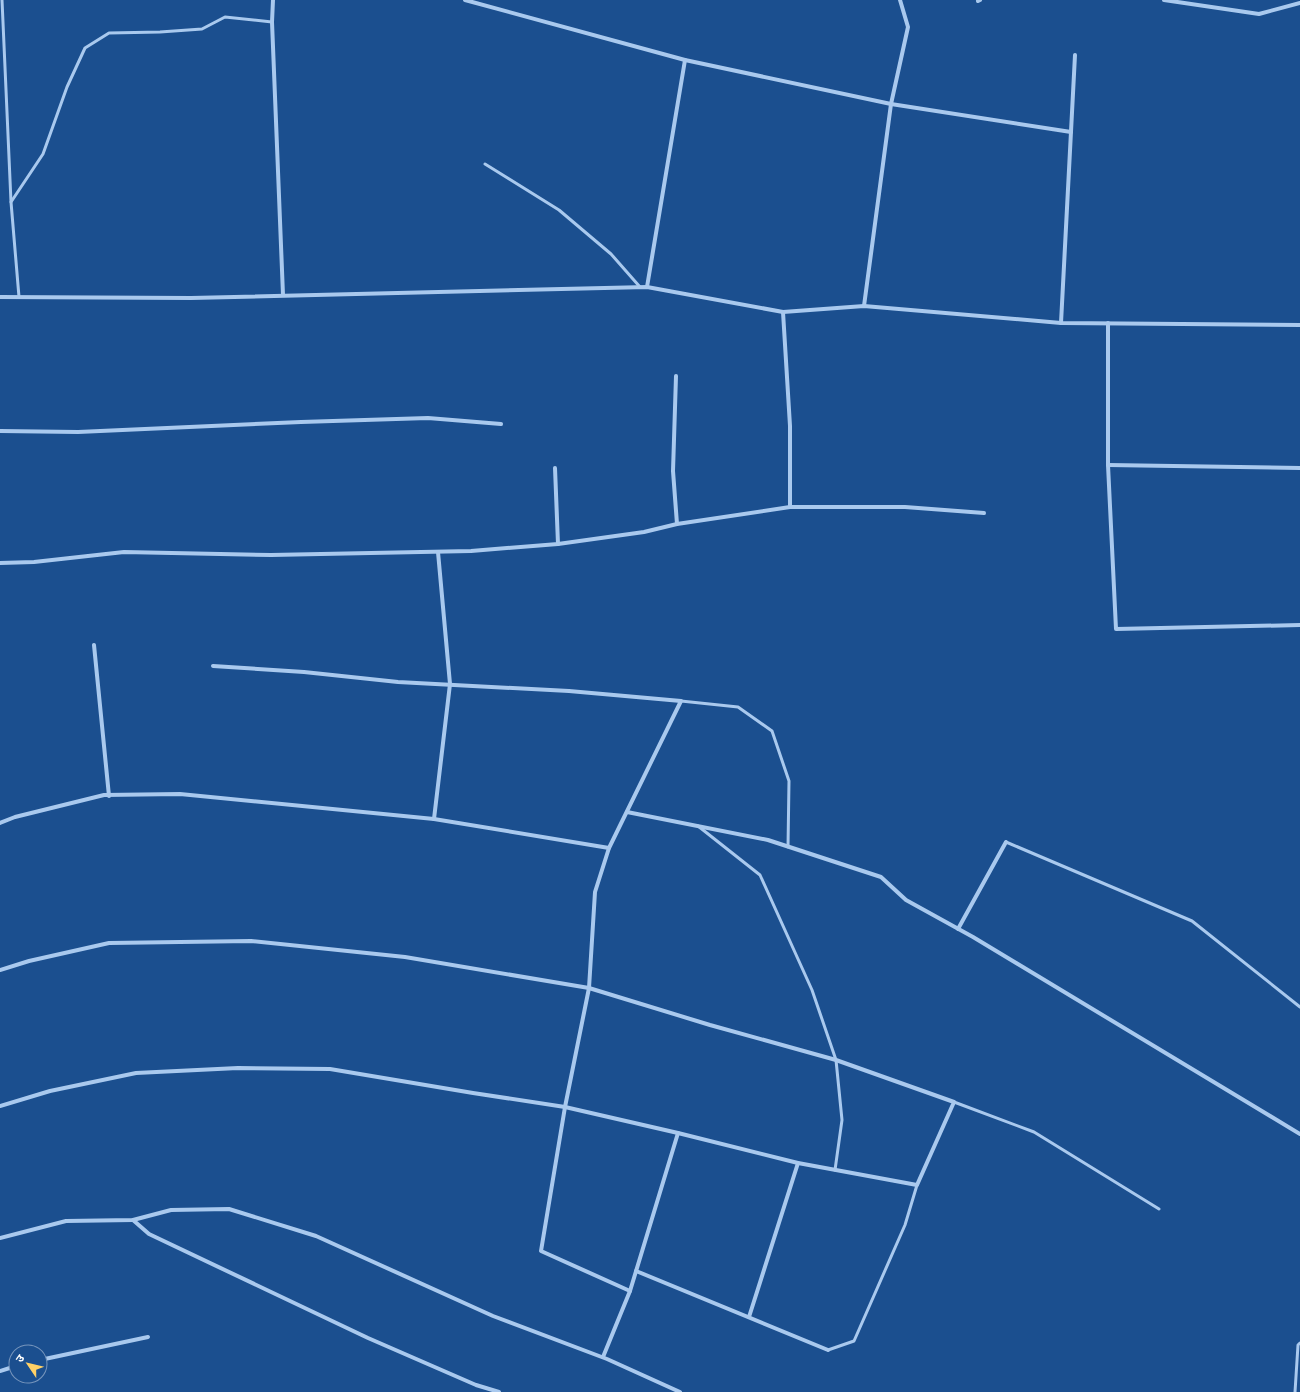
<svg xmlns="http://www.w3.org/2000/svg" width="1300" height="1392" font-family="Helvetica,'Noto Sans Devanagari',sans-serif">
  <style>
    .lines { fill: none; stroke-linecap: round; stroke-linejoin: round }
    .lane { stroke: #a9c9ee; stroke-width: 3 }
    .street { stroke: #a9c9ee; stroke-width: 4 }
  </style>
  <rect width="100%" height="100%" fill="#1b4f8f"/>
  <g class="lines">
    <g class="lane">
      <path d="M2,0L11,202"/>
      <path d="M485,164L559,210L611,254L640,287"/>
      <path d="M19,297L11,202L43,154L67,87L85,48L109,33L160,32L202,29L225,17L272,22"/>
      <path d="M681,701L738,707L772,731L789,781L788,847"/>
      <path d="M698,826L760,875L812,990L836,1060L842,1120L835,1170"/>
      <path d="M1006,842L1192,921L1300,1007"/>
      <path d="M954,1102L1034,1132L1159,1209"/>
      <path d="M828,1350L854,1341L905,1225L917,1185"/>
      <path d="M1295,1392L1298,1345L1300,1343"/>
    </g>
    <g class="street">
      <path d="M273,0L272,22L283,295"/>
      <path d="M465,0L685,60L891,104L1071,132"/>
      <path d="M1164,0L1259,14L1300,3"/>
      <path d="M978,1L980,0"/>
      <path d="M647,287L685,60"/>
      <path d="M0,297L191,298L647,287L783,312L864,306L1061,323L1300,325"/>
      <path d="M864,306L891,104L908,27L900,0"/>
      <path d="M783,312L790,426V507"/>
      <path d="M1061,323L1075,55"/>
      <path d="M1108,323V465L1116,629L1300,625"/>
      <path d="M676,376L673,471L677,524"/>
      <path d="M0,431L78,432L301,422L428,418L501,424"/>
      <path d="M1108,465L1300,468"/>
      <path d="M555,468L558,544"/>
      <path d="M0,563L34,562L124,552L271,555L471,551L558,544L644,532L677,524L790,507H905L984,513"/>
      <path d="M94,645L109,796"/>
      <path d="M213,666L304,672L398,682L569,691L681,701L609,848L595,892L589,988L565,1107L541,1251L630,1291"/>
      <path d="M627,812L768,840L881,877L906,900L973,937L1300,1134"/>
      <path d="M434,819L450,684L438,552"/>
      <path d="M0,823L15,817L104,795L180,794L434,819L609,848"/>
      <path d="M958,929L1006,842"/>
      <path d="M0,970L29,961L109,943L251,941L405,957L589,988L710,1025L836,1060L954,1102L917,1185L798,1163L678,1133L565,1107L473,1093L330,1069L238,1068L136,1073L50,1091L0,1106"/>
      <path d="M133,1220L149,1234L368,1338L476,1385L499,1392"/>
      <path d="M0,1238L66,1221L133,1220L171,1210L229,1209L316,1236L493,1316L607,1359L680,1392"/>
      <path d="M636,1271L828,1350"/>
      <path d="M749,1317L798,1163"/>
      <path d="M603,1357L630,1291L678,1133"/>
      <path d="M40,1360L148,1337"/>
      <path d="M0,1371L16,1366"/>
    </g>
  </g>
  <g transform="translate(28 1364) rotate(305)"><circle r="19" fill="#1b4f8f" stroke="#7695bc"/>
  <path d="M0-3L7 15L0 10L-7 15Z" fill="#ffd166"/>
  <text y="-6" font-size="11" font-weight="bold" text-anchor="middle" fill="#ffffff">उ</text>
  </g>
</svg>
